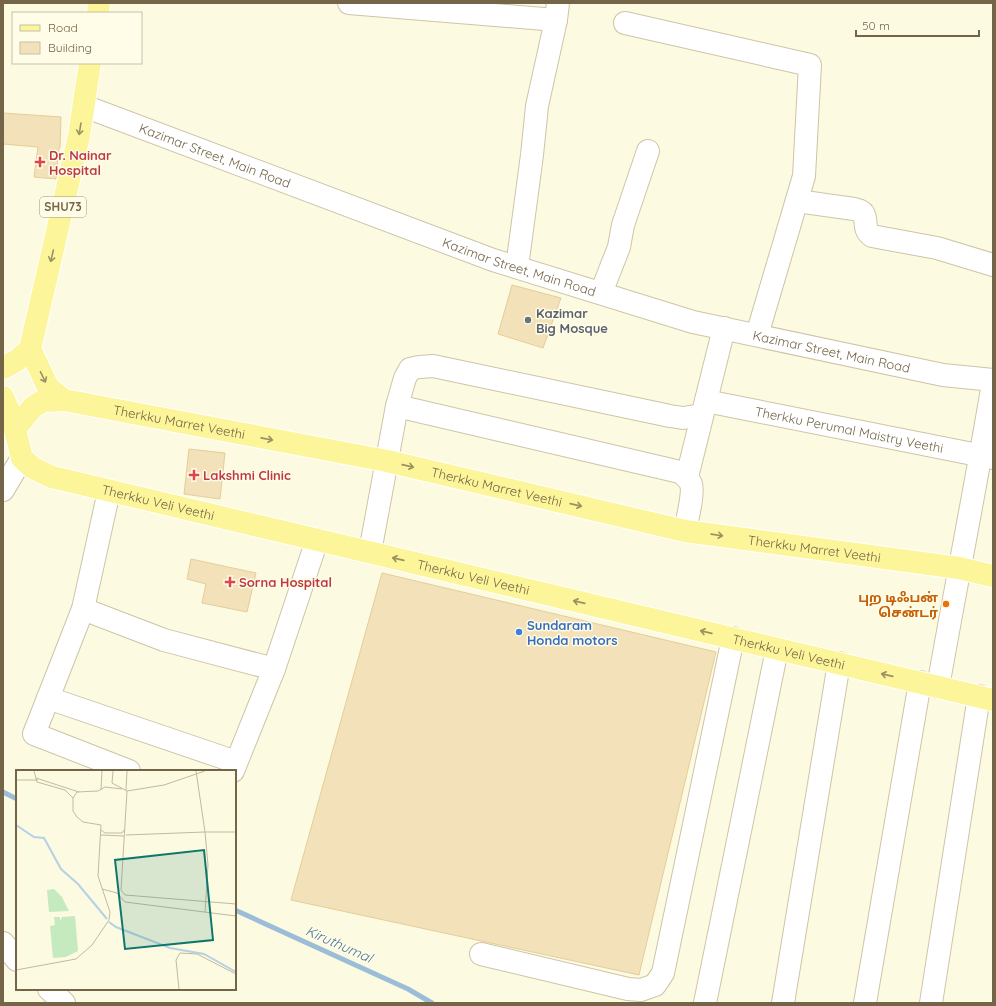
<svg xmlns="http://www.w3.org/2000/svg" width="996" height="1006" font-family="Quicksand,'Noto Sans Tamil',sans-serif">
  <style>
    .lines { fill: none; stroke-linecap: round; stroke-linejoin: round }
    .stream { stroke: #9cbdd8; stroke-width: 5 }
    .building { fill: #f2e1b9; stroke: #e5cd99 }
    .minor-casing { stroke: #cec4a8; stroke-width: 24 }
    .major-casing { stroke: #fff; stroke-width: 24 }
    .minor { stroke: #fff; stroke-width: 22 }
    .major { stroke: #fcf599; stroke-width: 22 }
    .oneway { stroke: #9d9060 }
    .health-dot { fill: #e0444e; stroke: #fffde8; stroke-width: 1.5 }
    .worship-dot { fill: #6b7280; stroke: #fffde8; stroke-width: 1.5 }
    .food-dot { fill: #e8710a; stroke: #fffde8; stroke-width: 1.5 }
    .shop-dot { fill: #3f7fe0; stroke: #fffde8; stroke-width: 1.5 }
    .labels { text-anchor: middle; stroke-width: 3; stroke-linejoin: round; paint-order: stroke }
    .shield { fill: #fffde8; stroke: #9e9378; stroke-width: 1 }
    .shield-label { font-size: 12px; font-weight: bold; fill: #746548 }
    .health-label { font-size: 13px; font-weight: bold; fill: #be3a42; stroke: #fffde8; text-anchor: start }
    .street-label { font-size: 13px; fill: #746548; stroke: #fffde8 }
    .worship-label { font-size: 13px; font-weight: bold; fill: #5b616d; stroke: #fffde8; text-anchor: start }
    .food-label { font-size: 13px; font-weight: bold; fill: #c56008; stroke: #fffde8; text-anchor: end }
    .shop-label { font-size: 13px; font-weight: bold; fill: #366cbe; stroke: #fffde8; text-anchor: start }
    .water-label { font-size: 14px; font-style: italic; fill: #4a769d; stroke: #fffde8 }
    .inset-river { fill: none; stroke: #b6d1e6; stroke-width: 2 }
    .inset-road { fill: none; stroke: #c2ba9f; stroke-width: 1 }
    .view { fill: #0f766e; fill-opacity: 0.15; stroke: #0f766e; stroke-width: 2 }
    .inset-edge { fill: none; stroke: #746548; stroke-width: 2 }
  </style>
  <rect width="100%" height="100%" fill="#fcfae1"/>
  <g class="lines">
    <g class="stream">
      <path d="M3,792L17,799"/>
      <path d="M235,910L408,989L432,1003"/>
    </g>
  </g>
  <g class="building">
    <path d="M3,113L61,117L60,148H59L56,179L34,177L38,147L3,144Z"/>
    <path d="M512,285L561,298L543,348L498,334Z"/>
    <path d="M189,449L225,453L220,499L184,494Z"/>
    <path d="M191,559L256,573L247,612L202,603L206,584L187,579Z"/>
    <path d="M382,573L716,652L639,975L291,900Z"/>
  </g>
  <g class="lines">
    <g class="minor-casing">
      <g id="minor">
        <path d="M349,3L556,20L558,3"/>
        <path d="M625,23L810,65L804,176L757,335"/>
        <path id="s1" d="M84,106L493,260L693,322L943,375L993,380"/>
        <path d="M797,201L854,209C857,210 861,210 863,213C868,220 862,229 872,236L937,248L993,265"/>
        <path d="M517,267L532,155L537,106L556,20"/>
        <path d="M601,293L619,247L623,225L648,151"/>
        <path id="s2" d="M706,401L993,458"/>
        <path d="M397,406L680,472C684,475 689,479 691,484C694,493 687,520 685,531"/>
        <path d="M687,477L724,328"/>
        <path d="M3,490L22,458"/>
        <path d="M109,491L83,609L164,640L274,669L317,540"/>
        <path d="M370,552L397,406L405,378L410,369L419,367L433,366L670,416L683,418L702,415"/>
        <path d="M83,609L34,734L129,771"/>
        <path d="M938,687C956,585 976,485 993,383"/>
        <path d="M48,698L236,762"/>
        <path d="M233,771L274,669"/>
        <path d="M3,943L17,960"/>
        <path d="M481,954L628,989L641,990L655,985L663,973L733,638"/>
        <path d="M49,989L64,1003"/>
        <path d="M705,1003L777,649"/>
        <path d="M783,1003L839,663"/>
        <path d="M865,1003L920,682"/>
        <path d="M931,1003L979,696"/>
      </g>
    </g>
    <g class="major-casing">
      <g id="major">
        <path d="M98,13L99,3"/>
        <path id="s3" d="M30,349L48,387L64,400L387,461L685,531L959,568L993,576"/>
        <path d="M3,368L16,361L30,349L79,136L90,63"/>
        <path id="s4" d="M3,397L12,418L22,458L33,468L52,477L993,700"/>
        <path d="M15,429L33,407L43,401L64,400"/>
      </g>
    </g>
    <use href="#minor" class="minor"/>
    <use href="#major" class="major"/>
  </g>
  <defs><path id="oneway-shaft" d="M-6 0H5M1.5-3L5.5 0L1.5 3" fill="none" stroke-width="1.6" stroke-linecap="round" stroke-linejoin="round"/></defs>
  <g class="oneway">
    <use href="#oneway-shaft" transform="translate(80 129) rotate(99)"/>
    <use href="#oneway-shaft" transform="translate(52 256) rotate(103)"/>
    <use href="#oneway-shaft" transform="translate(43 377) rotate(64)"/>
    <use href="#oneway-shaft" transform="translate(267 439) rotate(11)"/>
    <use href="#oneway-shaft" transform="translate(408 466) rotate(13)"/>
    <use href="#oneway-shaft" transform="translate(576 505) rotate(13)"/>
    <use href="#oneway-shaft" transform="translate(717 535) rotate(8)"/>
    <use href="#oneway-shaft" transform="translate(398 559) rotate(-167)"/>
    <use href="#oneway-shaft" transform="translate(579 602) rotate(-167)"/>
    <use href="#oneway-shaft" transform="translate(706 632) rotate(-167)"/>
    <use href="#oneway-shaft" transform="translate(887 675) rotate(-167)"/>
  </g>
  <g class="health-dot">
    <path d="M38 156h4v4h4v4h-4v4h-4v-4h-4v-4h4z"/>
    <path d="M192 469h4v4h4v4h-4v4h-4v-4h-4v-4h4z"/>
    <path d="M228 576h4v4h4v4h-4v4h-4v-4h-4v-4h4z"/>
  </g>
  <circle class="worship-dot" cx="528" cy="320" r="4"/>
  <circle class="food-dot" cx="946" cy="604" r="4"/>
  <circle class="shop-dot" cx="519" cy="632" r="4"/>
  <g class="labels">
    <rect class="shield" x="40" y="197" width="46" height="20" rx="3"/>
    <g class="shield-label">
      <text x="63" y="211">SHU73</text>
    </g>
    <g class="health-label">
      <text x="49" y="160">Dr. Nainar<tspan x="49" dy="15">Hospital</tspan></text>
      <text x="203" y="480">Lakshmi Clinic</text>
      <text x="239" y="587">Sorna Hospital</text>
    </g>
    <g class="street-label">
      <text dy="5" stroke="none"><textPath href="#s1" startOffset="140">Kazimar Street, Main Road</textPath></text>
      <text dy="5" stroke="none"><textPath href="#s1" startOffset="464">Kazimar Street, Main Road</textPath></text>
      <text dy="5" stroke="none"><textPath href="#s1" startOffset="788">Kazimar Street, Main Road</textPath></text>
      <text dy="5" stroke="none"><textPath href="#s3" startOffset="180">Therkku Marret Veethi</textPath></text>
      <text dy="5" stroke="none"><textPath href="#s2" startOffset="146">Therkku Perumal Maistry Veethi</textPath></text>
      <text dy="5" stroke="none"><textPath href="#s3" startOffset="504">Therkku Marret Veethi</textPath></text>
      <text dy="5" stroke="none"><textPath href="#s4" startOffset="209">Therkku Veli Veethi</textPath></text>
      <text dy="5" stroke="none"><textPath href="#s3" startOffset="828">Therkku Marret Veethi</textPath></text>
      <text dy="5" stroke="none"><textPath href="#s4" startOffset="533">Therkku Veli Veethi</textPath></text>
      <text dy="5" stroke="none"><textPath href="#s4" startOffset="857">Therkku Veli Veethi</textPath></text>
    </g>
    <g class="worship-label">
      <text x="536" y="318">Kazimar<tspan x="536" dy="15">Big Mosque</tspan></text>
    </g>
    <g class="food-label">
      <text x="938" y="602">புற டிஃபன்<tspan x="938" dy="15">சென்டர்</tspan></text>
    </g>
    <g class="shop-label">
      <text x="527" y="630">Sundaram<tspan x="527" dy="15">Honda motors</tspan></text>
    </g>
    <g class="water-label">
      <text transform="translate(339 944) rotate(24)" y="5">Kiruthumal</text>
    </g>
  </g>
  <g transform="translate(16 770)">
    <rect width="220" height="220" fill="#fcfae1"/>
    <path d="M38,119L46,127L53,141L33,142L31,120ZM59,146L62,181L50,187L37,188L34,156L39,155L38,147H44V151L46,147Z" fill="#c5eac0"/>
    <path class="inset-river" d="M0,55L18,67L28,68L45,99L62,114L91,149M93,152L100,157L154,178L188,184L220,202"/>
    <path class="inset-road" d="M18,1L21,12L49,20L57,28M97,1L96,13L111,21L105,120M180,1L189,62H220M20,8L63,22M0,10H22M85,20L86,1M110,20L111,1M111,21L148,15L189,1M85,60L89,63H106L108,60M85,65L108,66M110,65L189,62L192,95L189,142M86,119L101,123L109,132L220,146M105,120L109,125L220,134M0,200L60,189L76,175L93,150L94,142L82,106L85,55L67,52L61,47L57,41V28L61,22L82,21L89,17L106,19M163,219L160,190L164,183L181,184L220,204"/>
    <path class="view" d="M188,80L197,170L109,179L99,90Z"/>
    <rect width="220" height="220" class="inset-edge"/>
  </g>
  <rect width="996" height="1006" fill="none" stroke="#746548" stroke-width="8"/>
  <rect x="12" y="12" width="130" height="52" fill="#fffde8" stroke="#c7c0a8"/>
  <rect x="20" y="25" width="20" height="6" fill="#fcf599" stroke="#c7c0a8"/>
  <text x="48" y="32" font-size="12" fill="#746548">Road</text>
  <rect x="20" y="42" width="20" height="12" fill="#f2e1b9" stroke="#c7c0a8"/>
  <text x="48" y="52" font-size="12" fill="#746548">Building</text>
  <path d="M856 30v6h123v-6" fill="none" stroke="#746548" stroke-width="2"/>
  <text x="862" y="30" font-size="12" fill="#746548" stroke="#fffde8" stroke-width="3" paint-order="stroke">50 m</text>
</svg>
